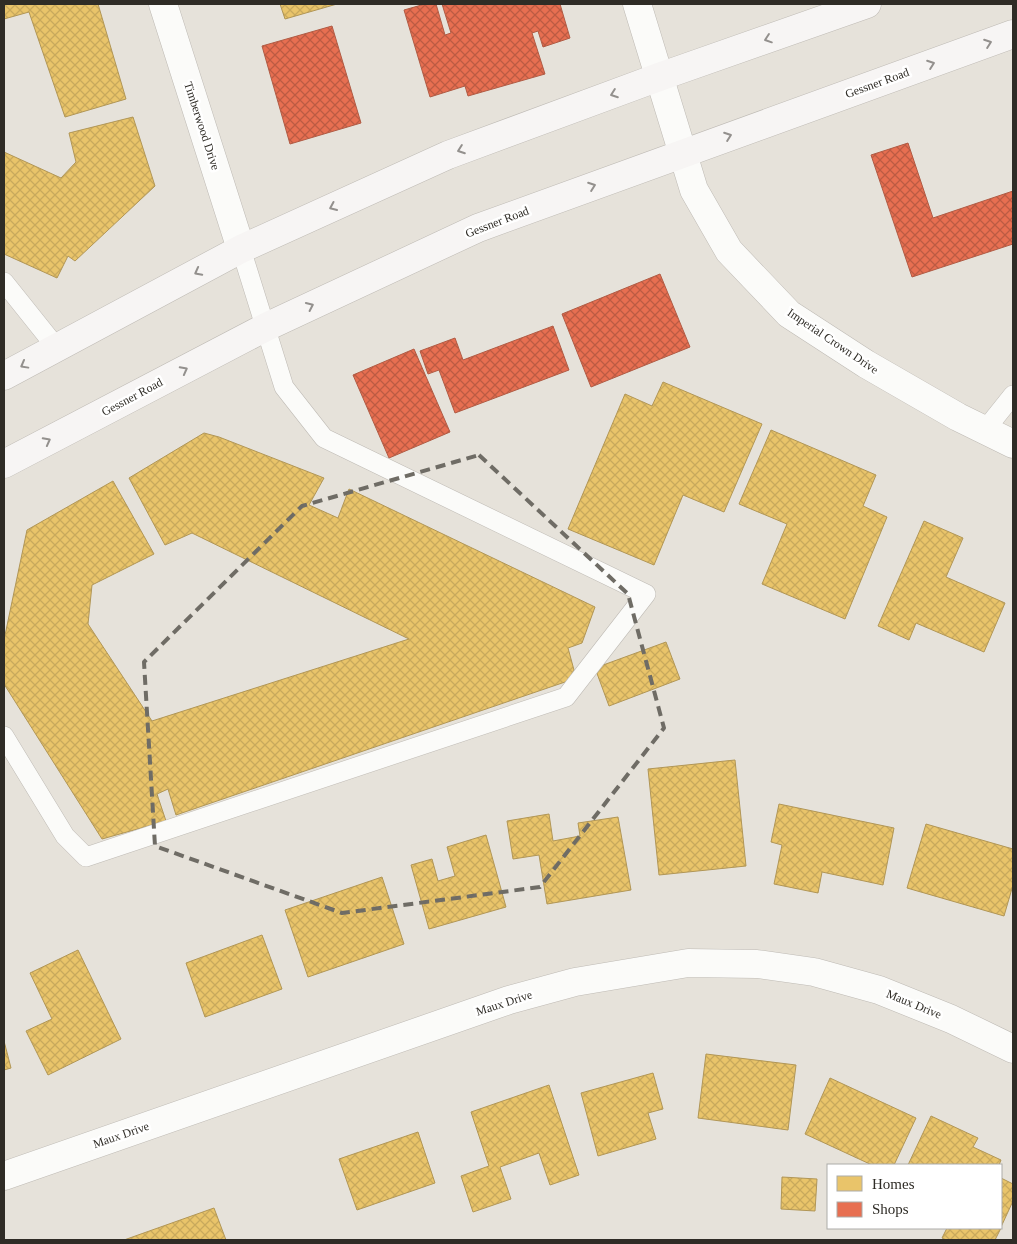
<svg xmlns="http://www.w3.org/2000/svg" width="1017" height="1244" font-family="'Times New Roman',serif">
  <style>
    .homes { fill: url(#homes-cross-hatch); stroke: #b19656 }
    .shops { fill: url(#shops-cross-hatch); stroke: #b05b44 }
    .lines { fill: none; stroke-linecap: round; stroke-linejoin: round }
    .lane-casing { stroke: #bebab4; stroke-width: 20 }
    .street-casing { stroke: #bebab4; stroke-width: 29 }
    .secondary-casing { stroke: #bebab4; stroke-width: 29 }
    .lane { stroke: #fbfbf9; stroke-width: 19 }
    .street { stroke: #fbfbf9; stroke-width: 28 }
    .secondary { stroke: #f7f5f4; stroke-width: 28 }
    .oneway { stroke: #93908d }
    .marked { fill: none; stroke: #6f6c65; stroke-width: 4; stroke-dasharray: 10 6; stroke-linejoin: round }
    .labels { text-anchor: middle; stroke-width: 5; stroke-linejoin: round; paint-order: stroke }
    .street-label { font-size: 12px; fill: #2f2c26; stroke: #fff }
  </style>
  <defs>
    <pattern id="homes-cross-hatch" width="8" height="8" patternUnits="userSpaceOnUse" patternTransform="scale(1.25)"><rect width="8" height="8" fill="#e9c46a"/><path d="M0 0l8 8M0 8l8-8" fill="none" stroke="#c8a95c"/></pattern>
    <pattern id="shops-cross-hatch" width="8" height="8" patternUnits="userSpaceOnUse" patternTransform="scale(1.25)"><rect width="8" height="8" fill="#e76f51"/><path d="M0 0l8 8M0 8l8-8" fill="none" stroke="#bc5b43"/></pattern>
  </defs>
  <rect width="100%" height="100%" fill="#e6e2da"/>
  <g class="homes">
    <path d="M4,4H98L126,99L65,117L29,12L4,19Z"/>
    <path d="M280,4H337L285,19Z"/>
    <path d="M133,117L155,186L75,261L68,256L57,278L4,254V152L61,178L76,162L69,133Z"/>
    <path d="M663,382L762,424L724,512L683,495L654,565L568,529L625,394L652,406Z"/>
    <path d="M771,430L876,475L863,506L887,517L845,619L762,584L787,524L739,504Z"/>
    <path d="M204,433L219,437L324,478L309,505L338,518L349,489L595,607L582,643L568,648L574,670L568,681L176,815L168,789L157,794L166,821L102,839L4,684V640L27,530L113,481L154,554L92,585L88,624L152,721L409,639L192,533L165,545L129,478Z"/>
    <path d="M924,521L963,538L946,577L1005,603L984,652L916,623L909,640L878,626Z"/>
    <path d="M666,642L680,679L609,706L595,668Z"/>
    <path d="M735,760L746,866L659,875L648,769Z"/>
    <path d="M779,804L894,828L883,885L822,872L818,893L774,884L782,845L771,842Z"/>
    <path d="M549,814L553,841L580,836L578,823L618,817L631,890L547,904L539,855L513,859L507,821Z"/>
    <path d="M926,824L1013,849V885L1004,916L907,888Z"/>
    <path d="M486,835L506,907L429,929L411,865L432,859L438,881L455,876L447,847Z"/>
    <path d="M382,877L404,944L308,977L285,910Z"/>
    <path d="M262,935L282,989L205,1017L186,963Z"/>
    <path d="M78,950L121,1039L48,1075L26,1031L52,1019L30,973Z"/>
    <path d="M4,1041L11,1068L4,1070Z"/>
    <path d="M706,1054L796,1065L788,1130L698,1118Z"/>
    <path d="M653,1073L663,1109L648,1113L656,1139L598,1156L581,1093Z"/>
    <path d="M830,1078L916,1118L894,1165H872L805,1134Z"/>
    <path d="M549,1085L579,1175L550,1185L539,1153L500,1167L511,1199L473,1212L461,1176L489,1166L471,1112Z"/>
    <path d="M931,1116L978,1138L973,1147L1001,1160L999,1165H908Z"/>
    <path d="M418,1132L435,1183L357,1210L339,1159Z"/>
    <path d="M782,1177L817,1179L815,1211L781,1209Z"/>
    <path d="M1001,1178L1013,1184V1201L1001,1227Z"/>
    <path d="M214,1208L226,1240H124Z"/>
    <path d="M947,1228H1001L995,1240H946L942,1238Z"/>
  </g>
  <g class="shops">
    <path d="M425,4H436L445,35L451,33L442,4H560L570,38L543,47L538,31L532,33L545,74L468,96L465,86L430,97L404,10Z"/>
    <path d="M332,26L361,123L290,144L262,46Z"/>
    <path d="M908,143L933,218L1013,191V244L912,277L871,155Z"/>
    <path d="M660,274L690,347L591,387L562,314Z"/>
    <path d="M553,326L569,370L455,413L439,370L428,374L420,351L455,338L463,360Z"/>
    <path d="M414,349L450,432L389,458L353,375Z"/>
  </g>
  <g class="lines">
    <g class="lane-casing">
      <g id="lane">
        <path d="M4,282L56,347"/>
        <path d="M985,430L1013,395"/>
        <path d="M4,736L65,836L86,857L566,697L646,594L324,438L284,387L241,249"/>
      </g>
    </g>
    <g class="street-casing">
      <g id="street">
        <path d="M163,4L241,249"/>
        <path d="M637,4L694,190L729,251L789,314L866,364L958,417L1013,444"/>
        <path d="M4,1176L509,1000L575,982L688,963L757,964L814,972L879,990L951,1019L1013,1049"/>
      </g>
    </g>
    <g class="secondary-casing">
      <g id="secondary">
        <path d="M4,376L241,249L448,155L659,77L867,4"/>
        <path d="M4,464L266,327L478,228L1013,34"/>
      </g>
    </g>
    <use href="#lane" class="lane"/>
    <use href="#street" class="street"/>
    <use href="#secondary" class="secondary"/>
  </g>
  <defs><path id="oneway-chevron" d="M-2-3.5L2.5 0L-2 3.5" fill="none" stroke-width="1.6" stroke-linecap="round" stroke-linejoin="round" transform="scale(1.25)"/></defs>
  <g class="oneway">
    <use href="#oneway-chevron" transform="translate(768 39) rotate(161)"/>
    <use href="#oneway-chevron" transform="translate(988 43) rotate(-20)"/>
    <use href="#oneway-chevron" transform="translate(931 64) rotate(-20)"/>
    <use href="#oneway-chevron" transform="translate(614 94) rotate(160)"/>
    <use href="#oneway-chevron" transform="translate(728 136) rotate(-20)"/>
    <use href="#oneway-chevron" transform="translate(461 150) rotate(160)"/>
    <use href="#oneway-chevron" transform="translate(592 186) rotate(-20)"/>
    <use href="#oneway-chevron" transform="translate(333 207) rotate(156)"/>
    <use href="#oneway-chevron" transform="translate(198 272) rotate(152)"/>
    <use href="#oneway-chevron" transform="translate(310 306) rotate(-25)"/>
    <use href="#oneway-chevron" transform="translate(24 365) rotate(151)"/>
    <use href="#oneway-chevron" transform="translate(184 370) rotate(-28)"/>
    <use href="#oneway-chevron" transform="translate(47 441) rotate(-28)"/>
  </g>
  <path class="marked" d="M479,455L628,594L664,728L540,887L342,913L155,846L144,662L302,506Z"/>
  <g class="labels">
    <g class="street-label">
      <text transform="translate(877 83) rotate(-20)" y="4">Gessner Road</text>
      <text transform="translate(202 126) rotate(72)" y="4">Timberwood Drive</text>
      <text transform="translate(497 222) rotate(-21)" y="4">Gessner Road</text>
      <text transform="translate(833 341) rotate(34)" y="4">Imperial Crown Drive</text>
      <text transform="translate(132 397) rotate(-28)" y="4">Gessner Road</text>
      <text transform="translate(504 1003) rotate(-18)" y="4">Maux Drive</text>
      <text transform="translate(914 1004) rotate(22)" y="4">Maux Drive</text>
      <text transform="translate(121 1135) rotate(-19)" y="4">Maux Drive</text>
    </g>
  </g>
  <rect width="1017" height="1244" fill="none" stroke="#2f2c26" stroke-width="10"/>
  <rect x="827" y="1164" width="175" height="65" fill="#ffffff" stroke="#acaba8"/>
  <rect x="837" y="1176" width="25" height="15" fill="#e9c46a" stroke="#acaba8"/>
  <text x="872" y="1189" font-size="15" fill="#2f2c26">Homes</text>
  <rect x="837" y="1202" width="25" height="15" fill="#e76f51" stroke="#acaba8"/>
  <text x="872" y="1214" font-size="15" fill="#2f2c26">Shops</text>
</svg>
